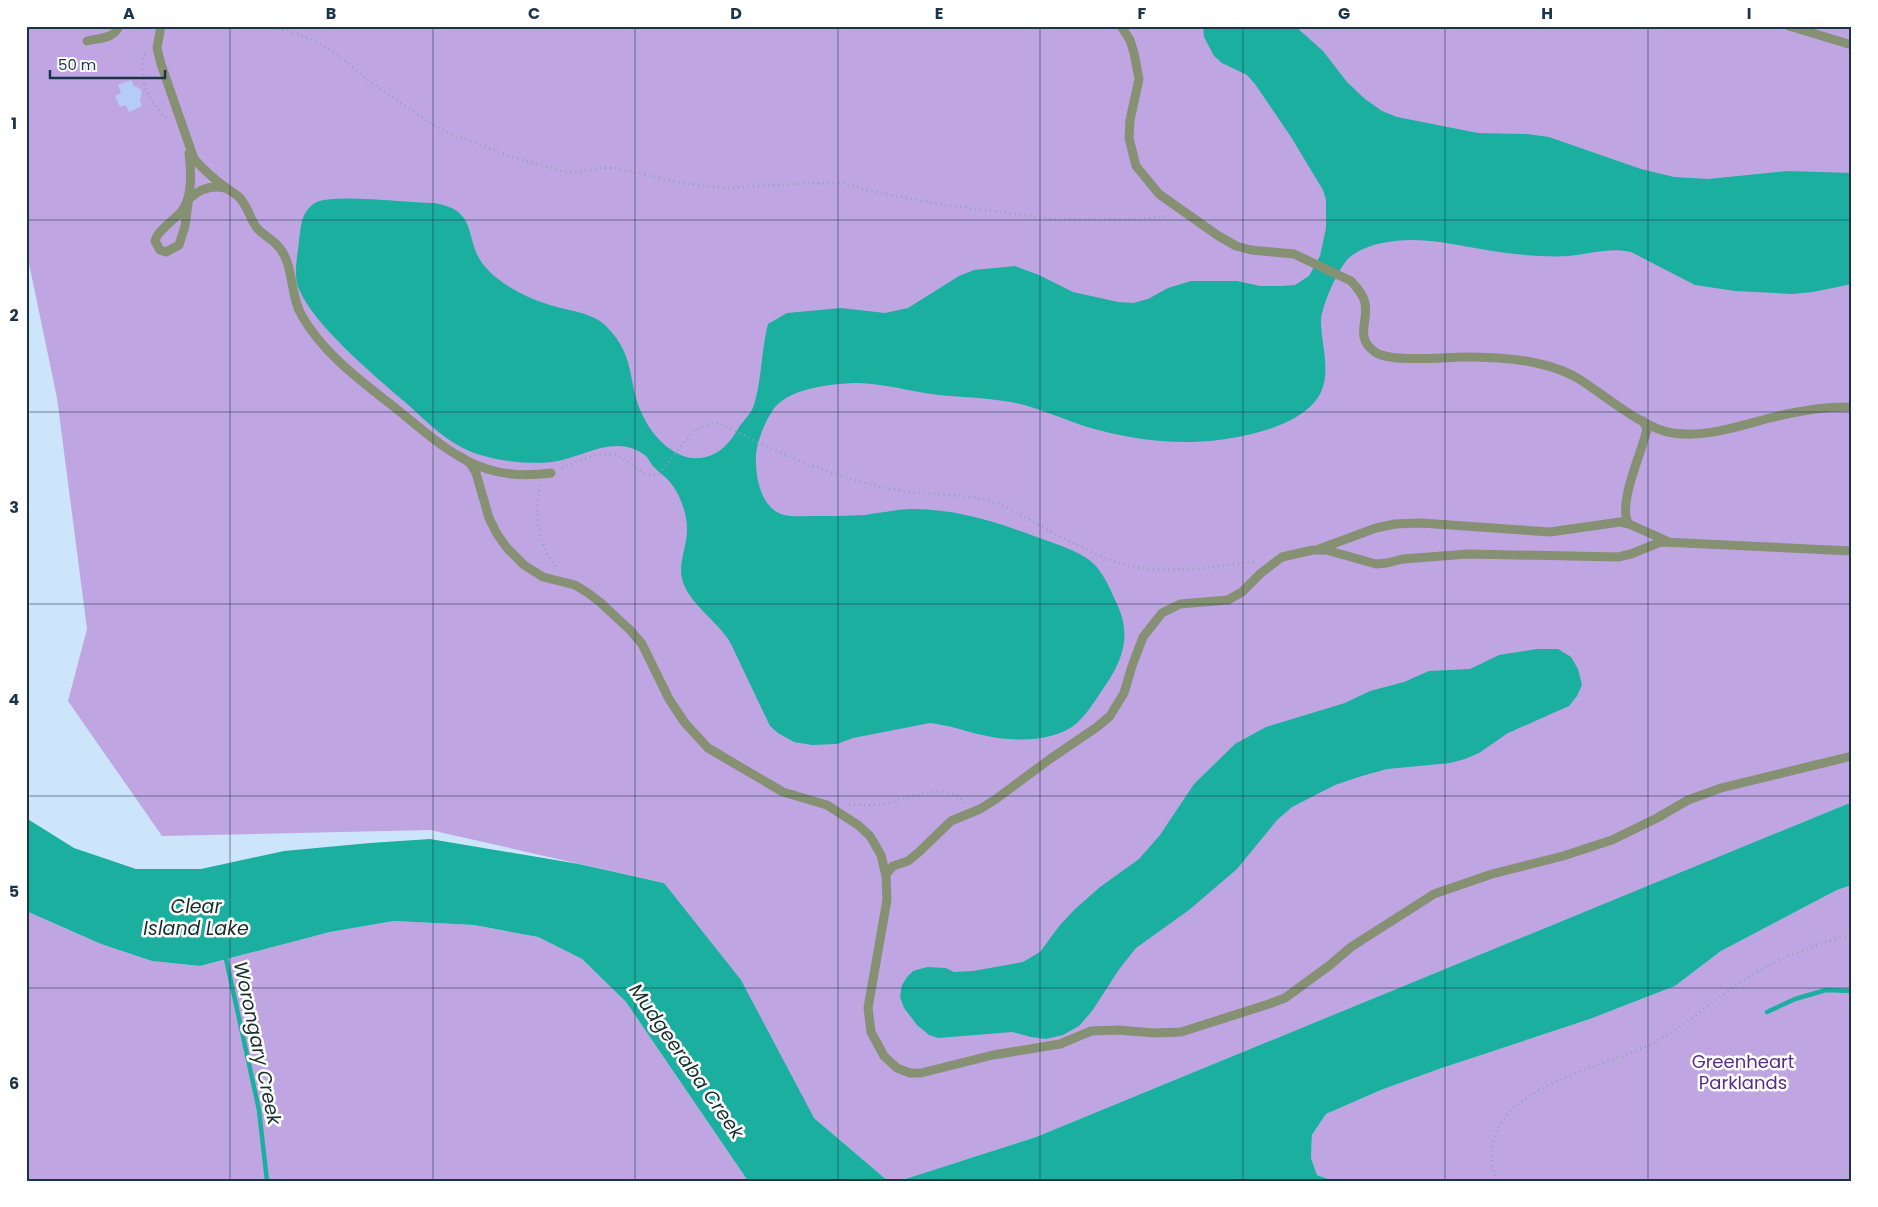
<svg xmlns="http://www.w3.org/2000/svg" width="1878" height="1207" font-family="Poppins,sans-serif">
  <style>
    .green { fill: #bfa6e2 }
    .water { fill: #1bafa0 }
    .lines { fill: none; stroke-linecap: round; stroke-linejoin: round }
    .stream { stroke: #1bafa0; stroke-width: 4.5 }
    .building { fill: #b5ccfa }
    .path { stroke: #8ba3b8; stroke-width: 2.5; stroke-dasharray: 1 4; stroke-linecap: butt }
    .lane { stroke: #869073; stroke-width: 9 }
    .grid { fill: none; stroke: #1b3448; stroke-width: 1; stroke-opacity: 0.55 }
    .labels { text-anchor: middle; stroke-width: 5; stroke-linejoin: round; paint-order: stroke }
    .park-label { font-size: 18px; fill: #592b86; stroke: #fff }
    .water-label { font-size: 19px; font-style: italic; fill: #182e2b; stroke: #fff }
    .neatline { fill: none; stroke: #1b3448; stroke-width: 2 }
    .grid-label { font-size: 16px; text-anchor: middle; font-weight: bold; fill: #1b3448 }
  </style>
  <rect width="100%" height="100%" fill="#cde5fa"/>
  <g class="green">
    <path d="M26,26H1852V802L1683,872L1036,1137L899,1181H888L814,1118L664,883L430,830L162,836L68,701L87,629L57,398L26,249Z"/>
    <path d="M1852,885V1181H1334L1317,1175L1311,1158L1312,1135L1326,1114L1381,1090L1439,1069L1590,1019L1675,986L1721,951L1837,890Z"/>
    <path d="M26,911L101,944L152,961L200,966L330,932L394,921L474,925L538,937L582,959L626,1002L748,1181H26Z"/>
  </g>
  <g class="water">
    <path d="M1203,26H1295L1323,51L1347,82L1365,99L1382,111L1397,117L1478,133L1527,134L1549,137L1641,169L1674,177L1708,179L1787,171L1852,173V284L1813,292L1792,294L1735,291L1695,285L1631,252C1611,247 1589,254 1569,256C1551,257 1533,256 1515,254C1471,250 1427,233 1382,243C1372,245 1358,250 1350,257C1339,266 1321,307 1321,321C1321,344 1331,370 1321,392C1304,429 1230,441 1193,442C1157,443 1122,437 1087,427C1062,419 1037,407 1011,402C987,398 963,397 939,395C913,392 886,384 860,383C833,383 784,388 771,413C764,424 757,442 756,455C755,475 760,509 784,515C792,517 803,516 811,516C829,516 847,516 865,515C879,513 894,510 909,509C958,508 1002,524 1048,541C1064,547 1083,553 1095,565C1105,576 1111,591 1117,604C1130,632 1125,654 1109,680C1099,694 1090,711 1077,723C1054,743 1011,742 982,735C965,731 948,725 930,723L853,738L837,744L812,745L794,742L778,733L770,726L730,642C717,621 690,604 683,582C678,568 684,554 686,540C690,521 682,496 669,481C664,475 658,472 653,466C650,463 649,459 646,456C616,432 583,458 552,462C526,465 484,460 461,447C440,436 422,417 405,402C375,376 307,320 297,283C294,269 298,254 299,241C301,226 301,212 315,203C332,193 408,203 433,203C483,210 461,243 488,270C503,286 529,299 550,305C568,311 592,312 606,326C638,358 626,384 644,418C652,435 672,456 692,458C715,460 729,445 739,427C744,420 751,414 754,405C762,379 761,351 768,324L787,313L841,308L885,313L908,308L959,276L974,270L1015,266L1039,275L1073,292L1118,302L1133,303L1148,299L1168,288L1191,281H1237L1260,286H1281L1295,285L1309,276L1320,256L1326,228V200L1323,190L1291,137L1255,84L1247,75L1222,63L1214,56L1204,37Z"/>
    <path d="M1537,649H1558L1571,657L1578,669L1582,685L1577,696L1569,706L1508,733L1479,753L1465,759L1450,763L1387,769L1362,776L1335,785L1292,807L1277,820L1237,869L1189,910L1136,948L1120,968L1092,1011L1079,1026L1063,1035L1046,1039L1031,1037L1012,1032L938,1038L929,1035L917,1025L904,1008L900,997L902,985L907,977L913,971L927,967L946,968L954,972L973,971L1023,962L1040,952L1060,925L1074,910L1100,887L1139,859L1160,835L1194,784L1235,744L1266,727L1345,703L1370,691L1404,682L1429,671L1470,669L1499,655Z"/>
    <path d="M1852,802V885L1837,890L1721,951L1675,986L1590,1019L1439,1069L1381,1090L1326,1114L1312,1135L1311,1158L1317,1175L1334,1181H899L1036,1137Z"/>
    <path d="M26,818L74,848L136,869H201L284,851L370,843L430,839L579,864L664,883L741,980L814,1118L888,1181H748L626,1002L582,959L538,937L474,925L394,921L330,932L200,966L152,961L101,944L26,911Z"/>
  </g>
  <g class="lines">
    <g class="stream">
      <path d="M225,954L259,1110L267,1181"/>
      <path d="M1767,1012L1795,999L1826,990L1852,991"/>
    </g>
  </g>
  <path class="building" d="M131,80L134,87L136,86L142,91L140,100L142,106L129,112L126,105L120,107L115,96L121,93L118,85Z"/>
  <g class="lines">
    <g class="path">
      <path d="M263,26L296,33L318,43L338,55L368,80L435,126L451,134L510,156L565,172H578L601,168H615L682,183L724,188L810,183H844L865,190L939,204L1053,219H1141L1168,216"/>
      <path d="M145,54C136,76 150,104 167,118"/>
      <path d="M562,468C577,462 594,453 611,454C628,456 642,480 659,474L694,430L712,423L723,425C781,454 839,481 903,491C929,495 958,494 982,499C1013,506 1039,527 1067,540C1086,549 1110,562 1130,566C1170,574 1214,567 1254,562"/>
      <path d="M541,485C533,514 538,546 558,569"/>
      <path d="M849,804C861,805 872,806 884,804C907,800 948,778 965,804"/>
      <path d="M1496,1181C1488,1156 1491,1134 1508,1114C1539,1078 1614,1063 1657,1041C1687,1025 1712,1001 1741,982C1774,959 1813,945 1852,934"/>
    </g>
    <g class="lane">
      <path d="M161,26L157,48L161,64L194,159C204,170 214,179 225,187C230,191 236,194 240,198C248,207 250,219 257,228C263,235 272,239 277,245C295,263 289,295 302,316C325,356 364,383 399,411C426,433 453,458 487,469C509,476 529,476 551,473"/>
      <path d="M1121,26L1130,40L1134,53L1139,79L1130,120L1129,138L1136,166L1159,194L1217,235L1236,246L1251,250L1294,254L1351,281C1357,288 1363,294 1365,303C1369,322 1354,337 1375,352C1390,363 1444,357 1464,357C1488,357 1513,358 1536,363C1550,366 1566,371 1579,379C1603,394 1645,430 1673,433C1706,438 1738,426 1770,418C1797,411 1824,406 1852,407"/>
      <path d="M1789,26L1852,45"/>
      <path d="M87,41C99,38 114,39 119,26"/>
      <path d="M189,196L185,226L179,245L166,252L160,250L155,241L157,236C164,226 174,220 182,211C193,196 191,171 189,153"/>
      <path d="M189,199C199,189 211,185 225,188"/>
      <path d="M459,456L470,463L476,473L489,518L497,534L507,548L524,565L543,577L575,585L588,593L601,603L631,631L642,644L669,699L685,723L708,748L783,792L827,805L858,825L870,836L881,855L886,876L887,900L868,1008L871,1032L884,1056L897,1068L910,1073H921L993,1055L1060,1044L1091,1031L1118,1030L1155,1033L1181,1032L1269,1004L1285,998L1330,965L1351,947L1434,894L1492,874L1563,856L1612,840L1657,818L1688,800L1721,788L1852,756"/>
      <path d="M1629,524C1616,506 1643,450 1647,429L1643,421"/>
      <path d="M1319,549L1376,528L1395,524L1421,523L1550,532L1620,522L1629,524L1667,541"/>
      <path d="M886,874L893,866L908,861L919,852L951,821L980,809L996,799L1050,759L1097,727L1110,716L1124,693L1132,666L1143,637L1162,613L1180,604L1228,600L1242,592L1261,573L1282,557L1313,550H1326L1376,564L1387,563L1403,559L1468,554L1618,557L1631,554L1658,543L1663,542L1852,551"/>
    </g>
  </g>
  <path class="grid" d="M230,26V1181M433,26V1181M635,26V1181M838,26V1181M1040,26V1181M1243,26V1181M1445,26V1181M1648,26V1181M26,220H1852M26,412H1852M26,604H1852M26,796H1852M26,988H1852"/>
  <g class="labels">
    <g class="park-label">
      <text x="1743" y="1068">Greenheart<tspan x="1743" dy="21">Parklands</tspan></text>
    </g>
    <g class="water-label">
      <text x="196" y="913">Clear<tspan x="196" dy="22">Island Lake</tspan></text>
      <text transform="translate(258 1043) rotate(78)" y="7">Worongary Creek</text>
      <text transform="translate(687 1061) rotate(55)" y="7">Mudgeeraba Creek</text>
    </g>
  </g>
  <rect width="1878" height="1207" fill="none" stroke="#ffffff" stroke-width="55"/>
  <path d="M50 70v8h115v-8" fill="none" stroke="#1b3448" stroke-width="2.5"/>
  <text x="58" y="70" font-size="15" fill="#1b3448" stroke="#ffffff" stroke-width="4" paint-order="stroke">50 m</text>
  <rect x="28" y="28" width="1822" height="1152" class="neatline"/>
  <g class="grid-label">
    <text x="129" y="19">A</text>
    <text x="331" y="19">B</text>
    <text x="534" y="19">C</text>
    <text x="736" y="19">D</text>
    <text x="939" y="19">E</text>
    <text x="1142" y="19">F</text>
    <text x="1344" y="19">G</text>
    <text x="1547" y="19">H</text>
    <text x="1749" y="19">I</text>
    <text x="14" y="129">1</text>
    <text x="14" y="321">2</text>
    <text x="14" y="513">3</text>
    <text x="14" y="705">4</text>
    <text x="14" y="897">5</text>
    <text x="14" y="1089">6</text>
  </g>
</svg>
